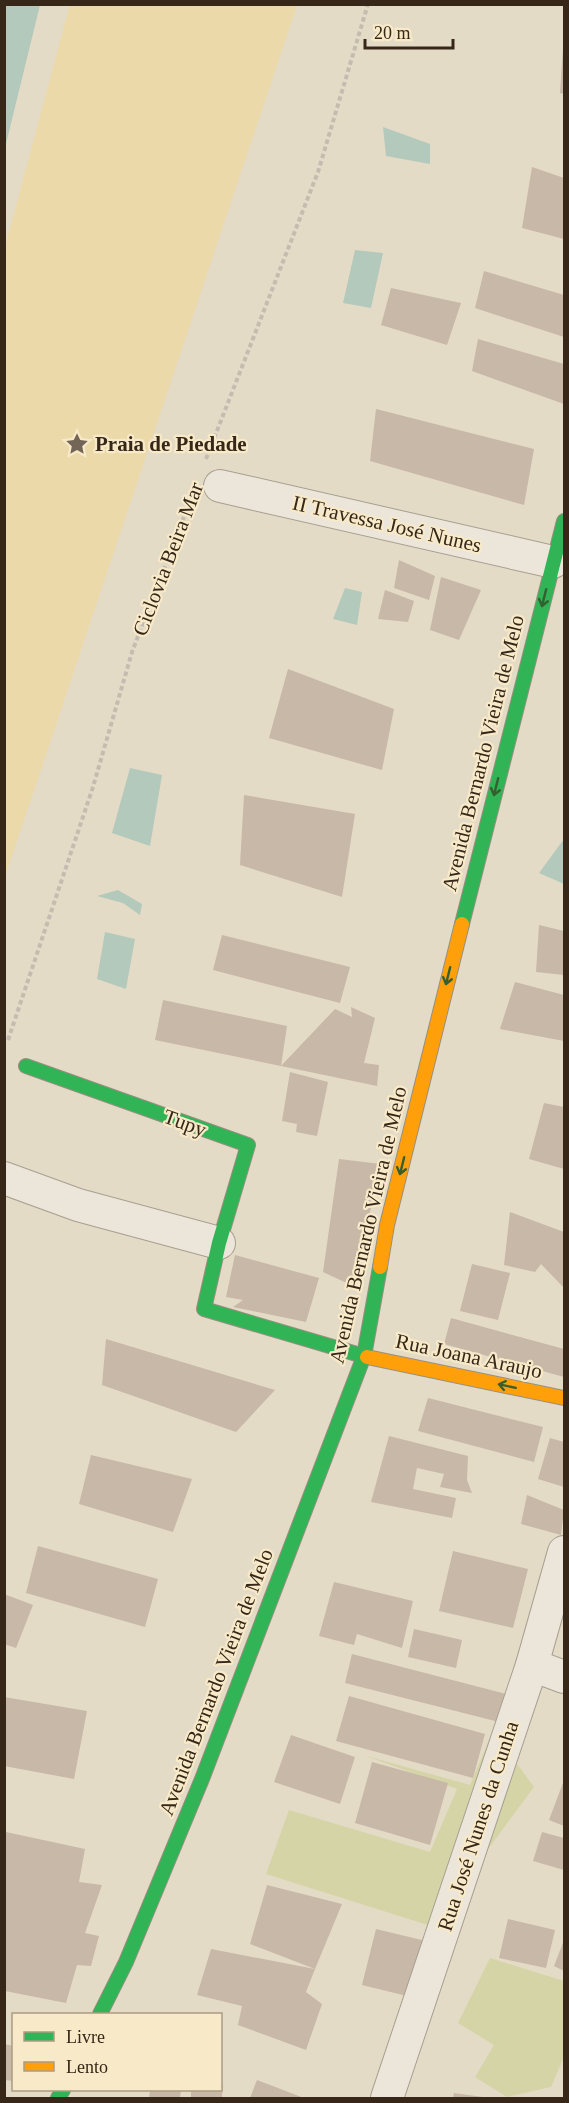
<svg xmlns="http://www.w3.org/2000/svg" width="569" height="2103" font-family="'Times New Roman',serif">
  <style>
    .green { fill: #d5d4a7 }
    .sand { fill: #ebd9aa }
    .water { fill: #b3c9bc }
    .building { fill: #c8b8a7 }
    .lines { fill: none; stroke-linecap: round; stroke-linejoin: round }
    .street-casing { stroke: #a89f91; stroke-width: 34 }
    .fast-casing { stroke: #988f80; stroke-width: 16 }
    .slow-casing { stroke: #988f80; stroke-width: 16 }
    .path { stroke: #c4bcb0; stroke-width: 4; stroke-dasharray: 4.5 3; stroke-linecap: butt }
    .street { stroke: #ebe6d9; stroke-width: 32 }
    .fast { stroke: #30b455; stroke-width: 14 }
    .slow { stroke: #ff9f0a; stroke-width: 14 }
    .oneway { stroke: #345f31 }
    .labels { text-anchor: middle; stroke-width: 4.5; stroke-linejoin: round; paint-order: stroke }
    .poi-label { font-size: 21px; font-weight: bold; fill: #362719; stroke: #f8eac9; text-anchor: start }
    .street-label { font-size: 21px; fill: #362719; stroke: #f8eac9 }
  </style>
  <rect width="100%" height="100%" fill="#e4dbc6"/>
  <g class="green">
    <path d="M493,1731L534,1787L431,1926L266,1874L289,1810L430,1852L457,1789L363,1755L470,1785Z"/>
    <path d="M490,1958L564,1981V2057L551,2087L507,2097L475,2077L494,2045L458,2023Z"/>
  </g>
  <path class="sand" d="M70,4L297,5L5,877V247Z"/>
  <g class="water">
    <path d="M5,4L40,5L5,148L4,5Z"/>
    <path d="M383,127L430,144V164L386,156Z"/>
    <path d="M355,250L383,253L371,308L343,303Z"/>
    <path d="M345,588L362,592L357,625L333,619Z"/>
    <path d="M130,768L162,775L150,846L112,833Z"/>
    <path d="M564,839V884L539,873Z"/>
    <path d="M118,890L142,904L140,915L123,903L97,896Z"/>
    <path d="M105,932L135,939L126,989L97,979Z"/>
  </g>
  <g class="building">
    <path d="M563,48H564V94L560,93Z"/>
    <path d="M532,167L564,178V239L522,228Z"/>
    <path d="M484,271L564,295V337L475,308Z"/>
    <path d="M391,288L461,303L447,345L381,325Z"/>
    <path d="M478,339L564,364V404L472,371Z"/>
    <path d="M376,409L534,449L524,505L370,461Z"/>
    <path d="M399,560L435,576L429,600L394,588Z"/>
    <path d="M441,577L481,590L459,640L430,630Z"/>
    <path d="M385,590L414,601L408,622L378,619Z"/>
    <path d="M288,669L394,709L382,770L269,738Z"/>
    <path d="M244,795L355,814L342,897L240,865Z"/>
    <path d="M539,925L564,931V975L536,972Z"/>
    <path d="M222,935L350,967L340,1003L213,970Z"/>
    <path d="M515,982L564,995V1041L500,1029Z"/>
    <path d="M163,1000L287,1026L281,1066L155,1040Z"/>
    <path d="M351,1007L375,1018L364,1063L379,1065L377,1086L281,1066L335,1009L352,1017Z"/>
    <path d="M290,1072L328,1082L317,1136L296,1132L297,1124L282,1121Z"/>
    <path d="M544,1103L564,1107V1169L529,1159Z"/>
    <path d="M339,1159L381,1164L353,1286L323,1272Z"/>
    <path d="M510,1212L564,1232V1288L541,1264L535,1272L504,1265Z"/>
    <path d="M235,1255L319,1278L306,1322L233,1307L243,1300L226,1297Z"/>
    <path d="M472,1264L510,1273L498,1320L460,1311Z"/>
    <path d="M451,1318L564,1349V1377L444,1344Z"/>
    <path d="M106,1339L275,1390L236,1432L102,1385Z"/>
    <path d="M428,1398L543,1427L534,1462L418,1431Z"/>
    <path d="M389,1436L468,1456L467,1480L472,1493L440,1487L444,1474L417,1468L413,1489L456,1498L452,1518L371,1502Z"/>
    <path d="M550,1438L564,1442V1487L538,1479Z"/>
    <path d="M91,1455L192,1479L173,1532L79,1504Z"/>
    <path d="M527,1495L564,1510L561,1535L521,1524Z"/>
    <path d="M38,1546L158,1579L145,1627L26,1593Z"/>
    <path d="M453,1551L528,1569L513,1628L439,1611Z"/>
    <path d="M334,1582L413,1601L402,1648L357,1634L354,1645L319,1636Z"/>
    <path d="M4,1594L33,1605L16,1648L4,1644Z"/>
    <path d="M414,1629L462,1640L456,1668L408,1657Z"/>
    <path d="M352,1654L510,1695L503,1723L345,1683Z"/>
    <path d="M349,1696L485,1734L473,1778L336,1741Z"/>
    <path d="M4,1697L87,1711L74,1779L4,1766Z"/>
    <path d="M291,1735L355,1757L340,1804L274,1782Z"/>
    <path d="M372,1762L448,1783L430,1845L355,1823Z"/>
    <path d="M564,1780V1826L549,1820Z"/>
    <path d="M6,1832L85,1849L79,1882L102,1885L85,1933L99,1936L91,1966L77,1965L66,2003L5,1991V1838Z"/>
    <path d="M542,1832L564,1838V1870L533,1861Z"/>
    <path d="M267,1885L342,1904L315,1969L250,1944Z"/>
    <path d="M508,1919L555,1930L546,1968L499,1958Z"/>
    <path d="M376,1929L426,1941L411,1997L362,1985Z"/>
    <path d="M564,1940V1971L554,1966Z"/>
    <path d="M211,1949L315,1969L306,1992L322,2004L306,2050L238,2025L242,2006L197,1995Z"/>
    <path d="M4,2044L14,2046V2081L4,2080Z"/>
    <path d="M257,2080L304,2098H250Z"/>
    <path d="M220,2083H223L222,2098H191V2090H220Z"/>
    <path d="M150,2090H181L180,2098H149Z"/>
    <path d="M454,2093L483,2097L482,2098H453Z"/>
  </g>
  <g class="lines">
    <g class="street-casing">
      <g id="street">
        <path d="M220,486L553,562"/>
        <path d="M4,1178L78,1205L219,1243"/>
        <path d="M532,1665L564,1677"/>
        <path d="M387,2098L532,1665L564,1552"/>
      </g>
    </g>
    <g class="fast-casing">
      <g id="fast">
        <path d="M462,924L564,521"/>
        <path d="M26,1066L248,1145L219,1243L204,1309L367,1357"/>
        <path d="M100,2014L126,1962L202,1779L364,1356L380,1267"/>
        <path d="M58,2098L63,2090"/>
      </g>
    </g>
    <g class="slow-casing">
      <g id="slow">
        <path d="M380,1267L387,1225L462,924"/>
        <path d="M367,1357L564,1398"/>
      </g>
    </g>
    <g class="path">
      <path d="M206,459L318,172L368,4"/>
      <path d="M8,1040L93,787L132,652L192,496"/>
    </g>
    <use href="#street" class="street"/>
    <use href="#fast" class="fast"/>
    <use href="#slow" class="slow"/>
  </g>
  <defs><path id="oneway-shaft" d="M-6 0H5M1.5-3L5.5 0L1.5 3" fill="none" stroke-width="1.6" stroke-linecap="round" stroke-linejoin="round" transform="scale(1.5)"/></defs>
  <g class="oneway">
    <use href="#oneway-shaft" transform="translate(544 598) rotate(104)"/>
    <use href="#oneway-shaft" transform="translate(496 787) rotate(104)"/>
    <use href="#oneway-shaft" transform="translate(448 976) rotate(104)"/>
    <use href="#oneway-shaft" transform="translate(402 1166) rotate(104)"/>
    <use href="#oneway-shaft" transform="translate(507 1386) rotate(-168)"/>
  </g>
  <defs>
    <g id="sight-bare" transform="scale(1.8)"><path d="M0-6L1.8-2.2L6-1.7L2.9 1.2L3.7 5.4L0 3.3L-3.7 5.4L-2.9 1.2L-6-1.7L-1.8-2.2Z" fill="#736656" stroke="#f8eac9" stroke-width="2.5" paint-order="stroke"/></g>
  </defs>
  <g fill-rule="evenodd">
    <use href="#sight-bare" x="77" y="444"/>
  </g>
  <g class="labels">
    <g class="poi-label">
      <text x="95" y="451">Praia de Piedade</text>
    </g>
    <g class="street-label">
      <text transform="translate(387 524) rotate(13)" y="7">II Travessa José Nunes</text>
      <text transform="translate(168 559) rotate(-69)" y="7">Ciclovia Beira Mar</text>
      <text transform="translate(483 753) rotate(-76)" y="7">Avenida Bernardo Vieira de Melo</text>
      <text transform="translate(185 1123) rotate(20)" y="7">Tupy</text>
      <text transform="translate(368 1225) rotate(-77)" y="7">Avenida Bernardo Vieira de Melo</text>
      <text transform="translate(469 1356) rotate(12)" y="7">Rua Joana Araujo</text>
      <text transform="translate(216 1682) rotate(-69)" y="7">Avenida Bernardo Vieira de Melo</text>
      <text transform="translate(478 1826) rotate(-72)" y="7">Rua José Nunes da Cunha</text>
    </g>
  </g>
  <rect width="569" height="2103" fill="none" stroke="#362719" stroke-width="12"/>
  <rect x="12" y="2013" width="210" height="78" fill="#f8eac9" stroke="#aa9c83" stroke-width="1.5"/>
  <rect x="24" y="2032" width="30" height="9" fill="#30b455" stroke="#aa9c83" stroke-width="1.5"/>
  <text x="66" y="2043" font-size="18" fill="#362719">Livre</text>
  <rect x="24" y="2062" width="30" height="9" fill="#ff9f0a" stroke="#aa9c83" stroke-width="1.5"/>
  <text x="66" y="2073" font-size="18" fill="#362719">Lento</text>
  <path d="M365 39v9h88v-9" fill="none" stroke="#362719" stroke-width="3"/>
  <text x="374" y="39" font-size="18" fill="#362719" stroke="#f8eac9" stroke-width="4.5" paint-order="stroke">20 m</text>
</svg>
